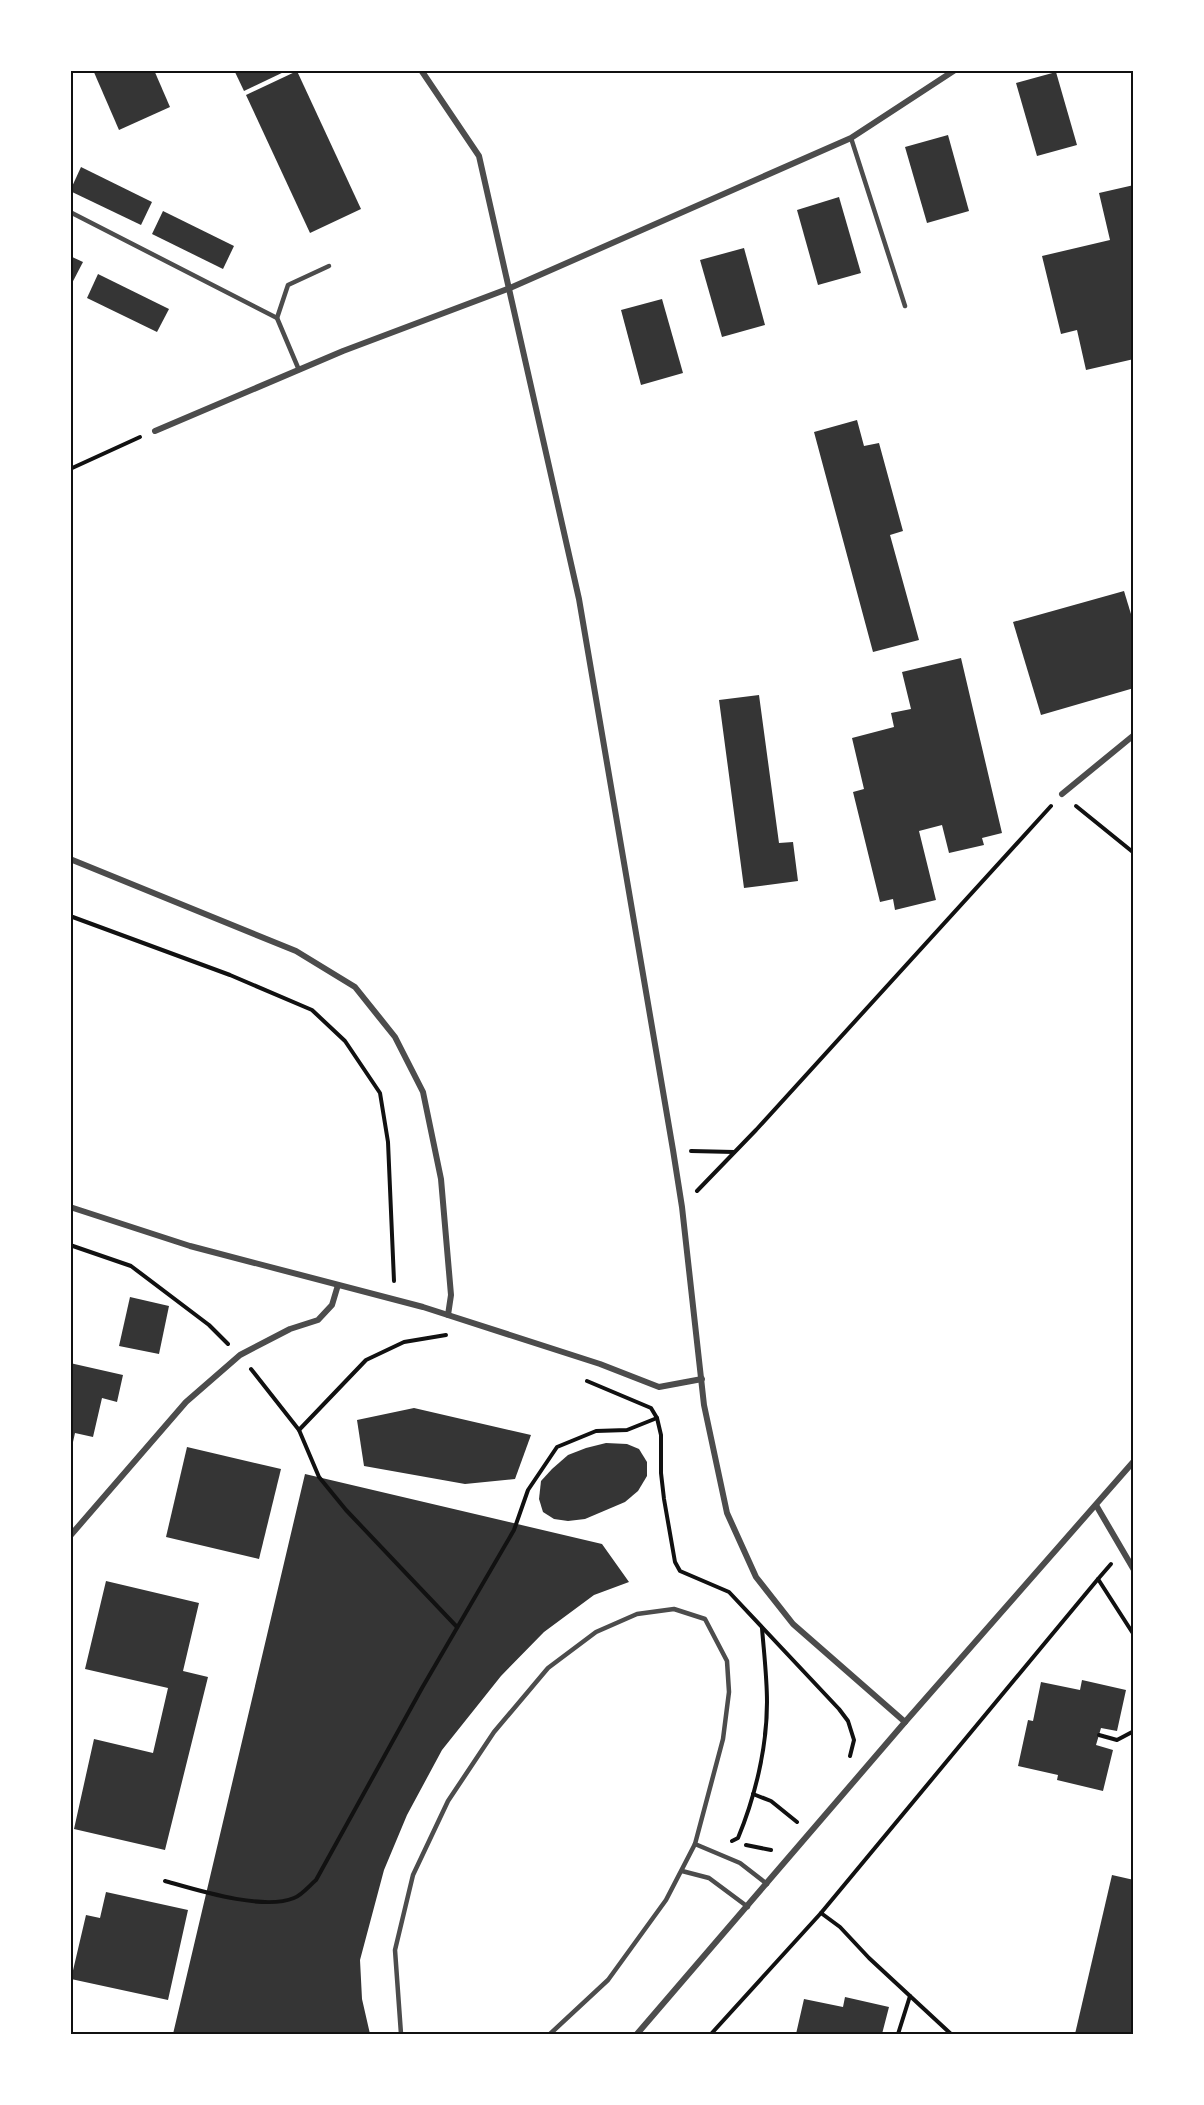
<svg xmlns="http://www.w3.org/2000/svg" width="1204" height="2105" font-family="'Alegreya Sans',sans-serif">
  <style>
    .building { fill: #353535 }
    .lines { fill: none; stroke-linecap: round; stroke-linejoin: round }
    .path { stroke: #111; stroke-width: 4 }
    .service { stroke: #4c4c4c; stroke-width: 4.5 }
    .minor { stroke: #4c4c4c; stroke-width: 6 }
    .neatline { fill: none; stroke: #111; stroke-width: 2 }
  </style>
  <rect width="100%" height="100%" fill="#fff"/>
  <g class="building">
    <path d="M93,70H154L170,107L119,130Z"/>
    <path d="M234,70H288L244,91Z"/>
    <path d="M297,71L361,209L310,233L246,95Z"/>
    <path d="M1056,72L1077,145L1037,156L1016,83Z"/>
    <path d="M948,135L969,211L927,223L905,147Z"/>
    <path d="M81,167L152,202L141,225L70,191Z"/>
    <path d="M1134,185V359L1086,370L1077,330L1061,334L1042,256L1110,240L1099,193Z"/>
    <path d="M839,197L861,273L818,285L797,210Z"/>
    <path d="M163,211L234,246L223,269L152,234Z"/>
    <path d="M744,248L765,325L722,337L700,260Z"/>
    <path d="M70,256L83,262L70,287Z"/>
    <path d="M98,274L169,309L157,332L87,298Z"/>
    <path d="M662,299L683,373L641,385L621,310Z"/>
    <path d="M857,420L864,446L879,443L903,531L890,535L919,640L873,652L814,432Z"/>
    <path d="M1124,591L1134,624V688L1041,715L1013,622Z"/>
    <path d="M961,658L1002,833L982,838L984,845L949,853L942,825L919,831L936,900L895,910L893,899L880,902L853,792L864,789L852,738L894,727L891,713L911,709L902,672Z"/>
    <path d="M759,695L779,843L793,842L798,881L744,888L719,700Z"/>
    <path d="M130,1297L169,1306L159,1354L119,1346Z"/>
    <path d="M70,1363L123,1375L117,1402L102,1398L93,1437L75,1433L71,1451Z"/>
    <path d="M414,1408L531,1435L515,1479L465,1484L364,1466L357,1420Z"/>
    <path d="M606,1443L627,1444L639,1449L647,1462V1476L638,1491L625,1502L585,1519L568,1521L554,1519L543,1512L539,1499L541,1481L552,1469L568,1455L586,1448Z"/>
    <path d="M187,1447L281,1469L259,1559L166,1537Z"/>
    <path d="M305,1474L602,1544L629,1582L594,1595L544,1632L501,1676L442,1750L407,1815L384,1870L360,1960L362,1999L370,2034H173Z"/>
    <path d="M106,1581L199,1603L183,1671L208,1677L165,1850L74,1829L94,1739L153,1753L168,1688L85,1669Z"/>
    <path d="M1082,1680L1126,1690L1117,1731L1101,1728L1096,1745L1113,1750L1103,1791L1057,1780L1058,1775L1018,1766L1028,1720L1033,1721L1041,1682L1080,1690Z"/>
    <path d="M1112,1875L1134,1880V2034H1075Z"/>
    <path d="M106,1892L188,1910L168,2000L71,1979L86,1915L100,1918Z"/>
    <path d="M845,1997L889,2007L882,2034H796L804,1999L843,2007Z"/>
  </g>
  <g class="lines">
    <g class="path">
      <path d="M70,469L140,437"/>
      <path d="M1076,806L1134,853"/>
      <path d="M70,916L230,975L312,1010L345,1041L380,1093L388,1142L394,1281"/>
      <path d="M691,1151L734,1152"/>
      <path d="M697,1191L756,1130L1051,806"/>
      <path d="M70,1245L131,1266L209,1325L228,1344"/>
      <path d="M251,1369L299,1430L319,1477L346,1510L457,1627"/>
      <path d="M587,1381L651,1408L657,1418L661,1435V1473L664,1499L675,1562L680,1571L729,1592L839,1709L848,1721L854,1740L850,1756"/>
      <path d="M299,1430L366,1360L404,1342L446,1335"/>
      <path d="M1098,1579L1111,1564"/>
      <path d="M1099,1735L1117,1740L1134,1731"/>
      <path d="M753,1794L771,1801L797,1822"/>
      <path d="M732,1841L738,1838C755,1797 767,1748 767,1702C767,1678 764,1653 762,1628"/>
      <path d="M746,1845L771,1850"/>
      <path d="M165,1881C197,1890 263,1911 294,1898C302,1895 310,1885 316,1880L422,1688L514,1530L528,1490L557,1447L596,1431L627,1430L657,1418"/>
      <path d="M711,2034L821,1913"/>
      <path d="M898,2034L910,1996"/>
      <path d="M951,2034L869,1958L840,1927L821,1913L1098,1579L1134,1635"/>
    </g>
    <g class="service">
      <path d="M851,138L905,306"/>
      <path d="M70,212L277,318L299,370"/>
      <path d="M277,318L288,285L329,266"/>
      <path d="M695,1844L740,1863L767,1884"/>
      <path d="M682,1871L709,1878L748,1907"/>
      <path d="M401,2034L395,1950L413,1875L448,1801L494,1732L548,1668L596,1632L637,1614L674,1609L705,1619L727,1661L729,1692L723,1739L695,1844L666,1900L608,1980L550,2034"/>
    </g>
    <g class="minor">
      <path d="M421,70L479,156L579,599L673,1150L682,1207L704,1405L727,1513L756,1577L793,1624L905,1722"/>
      <path d="M155,431L343,351L510,288L851,138L955,70"/>
      <path d="M1062,794L1134,735"/>
      <path d="M70,859L296,951L355,987L395,1037L423,1092L441,1179L451,1295L448,1315"/>
      <path d="M70,1207L190,1246L423,1307L600,1364L659,1387L702,1379"/>
      <path d="M1096,1505L1134,1570"/>
      <path d="M70,1536L186,1402L240,1355L290,1329L318,1320L332,1305L338,1285"/>
      <path d="M637,2034L905,1722L1134,1461"/>
    </g>
  </g>
  <rect width="1204" height="2105" fill="none" stroke="#ffffff" stroke-width="144"/>
  <rect x="72" y="72" width="1060" height="1961" class="neatline"/>
</svg>
